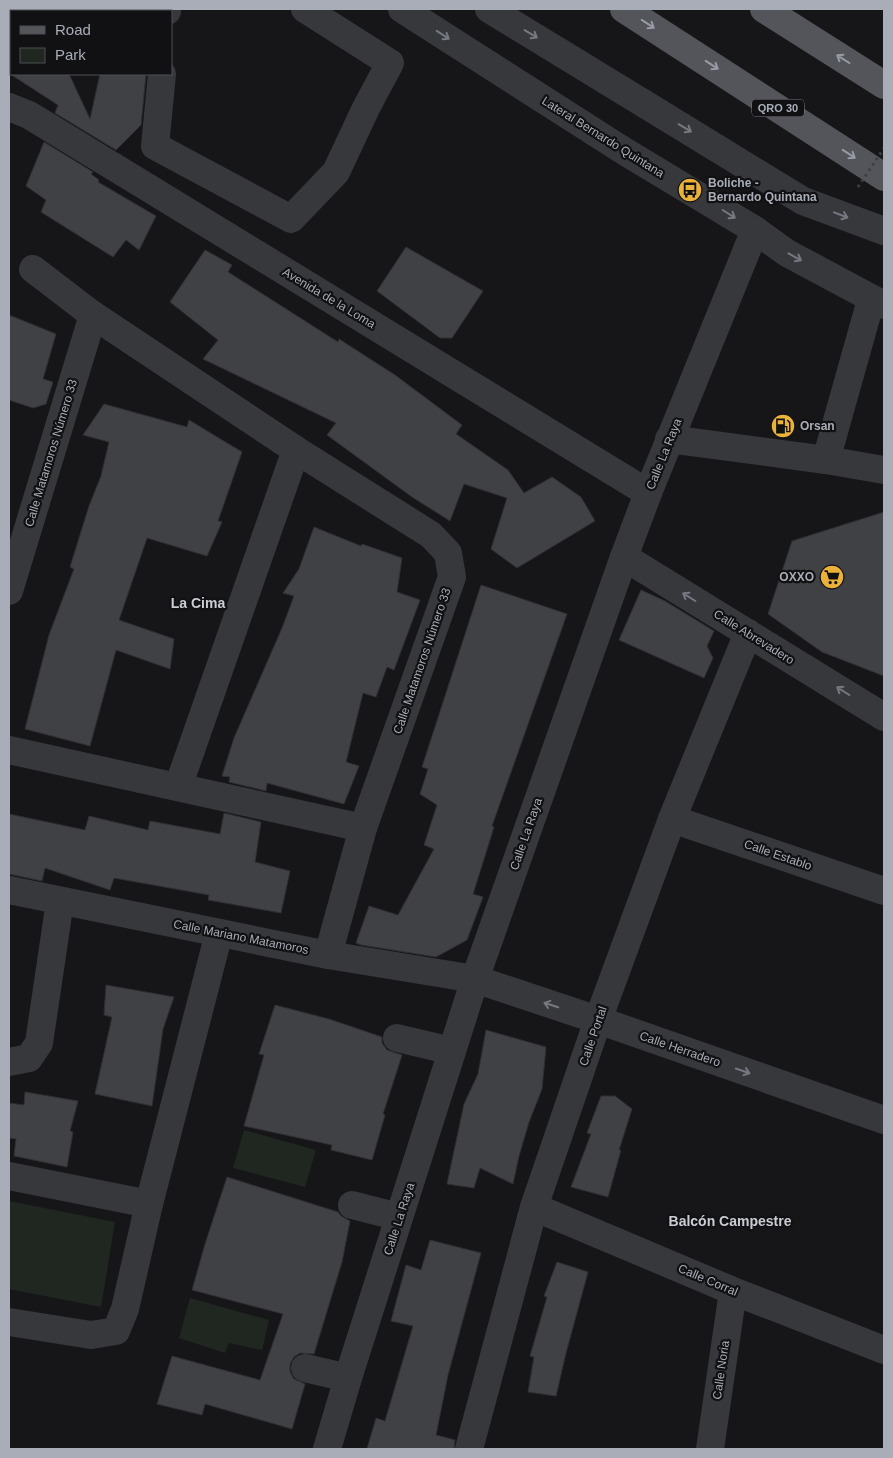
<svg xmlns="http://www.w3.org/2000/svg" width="893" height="1458" font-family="Helvetica,sans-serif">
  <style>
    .green { fill: #202721 }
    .building { fill: #404145; stroke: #303034 }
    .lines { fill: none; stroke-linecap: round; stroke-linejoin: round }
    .minor { stroke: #37383c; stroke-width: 28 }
    .major { stroke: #53555b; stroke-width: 28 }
    .path-bridge { stroke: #3d3f43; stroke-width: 3; stroke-dasharray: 2.5 4; stroke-linecap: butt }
    .minor-bridge { stroke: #37383c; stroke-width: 28 }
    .oneway { stroke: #979ba5 }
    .oneway2 { stroke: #757880 }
    .labels { text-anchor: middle; stroke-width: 4.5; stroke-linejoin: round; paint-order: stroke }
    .shield { fill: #111113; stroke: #7b7e86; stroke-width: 1 }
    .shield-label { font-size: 11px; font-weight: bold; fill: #a8adb7 }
    .street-label { font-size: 12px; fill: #a8adb7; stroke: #111113 }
    .poi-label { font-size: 12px; font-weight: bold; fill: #a8adb7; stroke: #111113; text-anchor: start }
    .neighbourhood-label { font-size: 14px; font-weight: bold; fill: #c9ccd3; stroke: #111113 }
  </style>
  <rect width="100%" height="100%" fill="#161618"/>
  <g class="green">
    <path d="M244,1130L316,1150L305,1187L233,1168Z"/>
    <path d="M9,1201L115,1222L101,1307L9,1289Z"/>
    <path d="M190,1298L269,1320L262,1350L229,1343L225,1353L179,1338Z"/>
  </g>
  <g class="building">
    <path d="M10,74H69L90,119L100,74H146L141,125L116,150L55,113L58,105Z"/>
    <path d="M44,142L93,172L91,174L99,180L98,182L156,216L139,250L126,240L113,257L41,212L46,200L26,186Z"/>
    <path d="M406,247L483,291L452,338H440L377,291Z"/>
    <path d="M205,250L232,265L228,272L338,342L339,339L395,375L462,425L456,434L508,470L524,493L552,477L581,497L595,521L517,568L491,549L507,498L464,484L450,521L412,497L327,435L336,423L203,359L218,340L170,302Z"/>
    <path d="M9,315L56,334L43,379L53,382L46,404L33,408L9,400Z"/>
    <path d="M104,404L187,427L189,420L242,452L218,521L222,522L207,556L147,538L119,620L174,639L170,669L116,650L90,746L25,729L49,635L74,569L70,567L89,506L101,476L109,442L83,435Z"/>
    <path d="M884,512V676L822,652L768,614L792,541Z"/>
    <path d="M314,527L361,546L362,544L402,558L397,592L420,600L394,670L387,667L376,697L363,693L346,762L359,766L344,804L267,783L266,791L229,782L230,777L222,776L234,738L282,628L294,596L283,593L299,569Z"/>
    <path d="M481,585L567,614L492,826L494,827L473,894L483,897L467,940L436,957L361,945L356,943L369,906L398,915L434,849L424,845L437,805L420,794L428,769L422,767Z"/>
    <path d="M641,590L665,601L714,631L707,646L713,658L704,678L619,640Z"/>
    <path d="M224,813L261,822L255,862L290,871L281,913L208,900L209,895L114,878L110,890L45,868L42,881L9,874V814L85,830L89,816L148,830L150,821L220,834Z"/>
    <path d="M106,985L174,997L163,1029L152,1106L95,1094L112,1017L104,1015Z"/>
    <path d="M275,1005L329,1019L382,1037V1043L387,1050L402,1055L383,1114L385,1115L372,1160L331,1150L332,1145L244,1126L264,1055L259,1054Z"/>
    <path d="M486,1030L546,1047L542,1089L529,1122L519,1156L513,1184L480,1168L474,1188L447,1184L464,1104L478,1074Z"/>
    <path d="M25,1092L78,1101L70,1131L73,1132L67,1167L14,1156L16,1139L9,1138V1103L24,1105Z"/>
    <path d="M601,1096H615L632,1109L619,1150H621L608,1197L571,1187L591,1134L587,1133Z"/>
    <path d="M227,1177L338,1212L341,1216L350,1221L342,1262L314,1354L300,1353L294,1357L290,1364V1372L294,1379L305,1384L292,1429L205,1404L202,1415L157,1404L172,1356L260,1380L283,1314L192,1290L205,1244Z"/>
    <path d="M430,1240L481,1253L448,1375L436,1435L455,1440L454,1449H367L376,1418L385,1421L413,1326L391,1321L406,1265L421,1270Z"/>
    <path d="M557,1262L588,1272L566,1353L556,1396L528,1392L534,1357L530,1356L547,1297L544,1296Z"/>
  </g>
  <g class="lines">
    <g class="minor">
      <path d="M49,9L56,11"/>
      <path d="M402,9L624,151L755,230L787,253L884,305"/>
      <path d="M489,9L643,103"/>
      <path d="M167,11V9"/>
      <path d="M162,74L155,146L291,219L336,172L366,108L390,63L305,9"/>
      <path d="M9,107L29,115L648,493"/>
      <path d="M33,269L93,315L296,450L431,535L448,553L452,577L363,828L328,955"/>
      <path d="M669,439L826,460L884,470"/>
      <path d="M826,460L871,300"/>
      <path d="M624,557L884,717"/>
      <path d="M9,591L93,315"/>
      <path d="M9,750L363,828"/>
      <path d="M178,787L296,450"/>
      <path d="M672,819L884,891"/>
      <path d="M9,890L328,955L475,979L598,1020L884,1120"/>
      <path d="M397,1038L452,1051"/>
      <path d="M9,1062L29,1058L39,1043L60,901"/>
      <path d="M9,1176L149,1204"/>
      <path d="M352,1205L399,1217"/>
      <path d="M534,1207L733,1291L884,1350"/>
      <path d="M9,1322L91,1335L116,1331L125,1309L149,1204L219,933"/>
      <path d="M305,1368L348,1378"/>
      <path d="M327,1449L348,1378L475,979L624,557L648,493L755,230"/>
      <path d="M469,1449L534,1207L598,1020L672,819L748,633"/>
      <path d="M710,1449L733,1291"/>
    </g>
    <g class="major">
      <path d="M624,9L884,177"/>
      <path d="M764,9L884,85"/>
    </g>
    <path class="path-bridge" d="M858,187L884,148"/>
    <path class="minor-bridge" d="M643,103L803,201L884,231"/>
  </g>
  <defs><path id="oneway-shaft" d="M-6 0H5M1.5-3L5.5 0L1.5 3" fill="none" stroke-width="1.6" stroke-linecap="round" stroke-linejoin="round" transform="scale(1.25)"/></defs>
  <g class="oneway">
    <use href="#oneway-shaft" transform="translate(648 24) rotate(33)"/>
    <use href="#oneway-shaft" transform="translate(843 59) rotate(-148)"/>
    <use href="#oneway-shaft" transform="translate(712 65) rotate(33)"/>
    <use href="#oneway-shaft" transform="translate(849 154) rotate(33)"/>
  </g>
  <g class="oneway2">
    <use href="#oneway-shaft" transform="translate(531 34) rotate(31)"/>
    <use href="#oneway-shaft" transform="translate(443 35) rotate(33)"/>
    <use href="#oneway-shaft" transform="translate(685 128) rotate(31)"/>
    <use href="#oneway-shaft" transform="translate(729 214) rotate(32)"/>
    <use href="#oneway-shaft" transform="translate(841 215) rotate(21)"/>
    <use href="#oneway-shaft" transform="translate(795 257) rotate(29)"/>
    <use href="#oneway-shaft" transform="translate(689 597) rotate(-148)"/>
    <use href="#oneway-shaft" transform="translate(843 691) rotate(-148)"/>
    <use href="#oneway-shaft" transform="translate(551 1005) rotate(-162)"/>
    <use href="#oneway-shaft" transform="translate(743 1071) rotate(19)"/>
  </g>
  <defs>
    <g id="bus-disc" transform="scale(1.25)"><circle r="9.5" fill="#ebb23a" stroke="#111113"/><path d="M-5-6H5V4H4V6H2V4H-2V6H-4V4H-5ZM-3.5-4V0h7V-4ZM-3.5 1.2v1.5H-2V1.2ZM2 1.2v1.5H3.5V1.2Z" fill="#111"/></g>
    <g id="fuel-disc" transform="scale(1.25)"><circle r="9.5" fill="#ebb23a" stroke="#111113"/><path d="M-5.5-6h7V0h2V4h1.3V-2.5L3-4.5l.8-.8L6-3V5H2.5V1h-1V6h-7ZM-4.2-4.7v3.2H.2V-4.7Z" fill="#111"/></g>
    <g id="supermarket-disc" transform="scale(1.25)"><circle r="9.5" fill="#ebb23a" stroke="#111113"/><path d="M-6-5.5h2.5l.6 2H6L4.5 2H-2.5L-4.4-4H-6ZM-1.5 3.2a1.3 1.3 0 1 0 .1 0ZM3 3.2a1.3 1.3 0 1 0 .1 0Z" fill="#111"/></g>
  </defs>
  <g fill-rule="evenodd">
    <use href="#bus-disc" x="690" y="190"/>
    <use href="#fuel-disc" x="783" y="426"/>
    <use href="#supermarket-disc" x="832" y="577"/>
  </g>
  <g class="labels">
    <rect class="shield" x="752" y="99.5" width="52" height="17" rx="4"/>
    <g class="shield-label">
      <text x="778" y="112">QRO 30</text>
    </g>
    <g class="street-label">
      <text transform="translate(603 137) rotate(32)" y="4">Lateral Bernardo Quintana</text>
      <text transform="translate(329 298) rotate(31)" y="4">Avenida de la Loma</text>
      <text transform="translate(51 453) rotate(-73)" y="4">Calle Matamoros Número 33</text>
      <text transform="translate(664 454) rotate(-68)" y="4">Calle La Raya</text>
      <text transform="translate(754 637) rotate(32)" y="4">Calle Abrevadero</text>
      <text transform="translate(422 661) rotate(-71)" y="4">Calle Matamoros Número 33</text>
      <text transform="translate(526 834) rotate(-71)" y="4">Calle La Raya</text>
      <text transform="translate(778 855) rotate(19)" y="4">Calle Establo</text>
      <text transform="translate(241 937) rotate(11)" y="4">Calle Mariano Matamoros</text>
      <text transform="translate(593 1036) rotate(-71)" y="4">Calle Portal</text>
      <text transform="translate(680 1049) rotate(19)" y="4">Calle Herradero</text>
      <text transform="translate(399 1219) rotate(-72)" y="4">Calle La Raya</text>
      <text transform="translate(708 1280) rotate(23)" y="4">Calle Corral</text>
      <text transform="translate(721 1370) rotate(-82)" y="4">Calle Noria</text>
    </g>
    <g class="poi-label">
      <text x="708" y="187">Boliche -<tspan x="708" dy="14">Bernardo Quintana</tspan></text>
      <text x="800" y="430">Orsan</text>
      <text x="814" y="581" text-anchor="end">OXXO</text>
    </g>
    <g class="neighbourhood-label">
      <text x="198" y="608">La Cima</text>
      <text x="730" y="1226">Balcón Campestre</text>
    </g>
  </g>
  <rect width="893" height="1458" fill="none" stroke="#a8adb7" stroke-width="20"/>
  <rect x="10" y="10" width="162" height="65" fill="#111113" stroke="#4d4f55"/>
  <rect x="20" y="26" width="25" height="8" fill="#53555b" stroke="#4d4f55"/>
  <text x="55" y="35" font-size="15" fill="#a8adb7">Road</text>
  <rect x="20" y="48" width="25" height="15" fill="#202721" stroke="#4d4f55"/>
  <text x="55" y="60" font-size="15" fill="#a8adb7">Park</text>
</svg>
